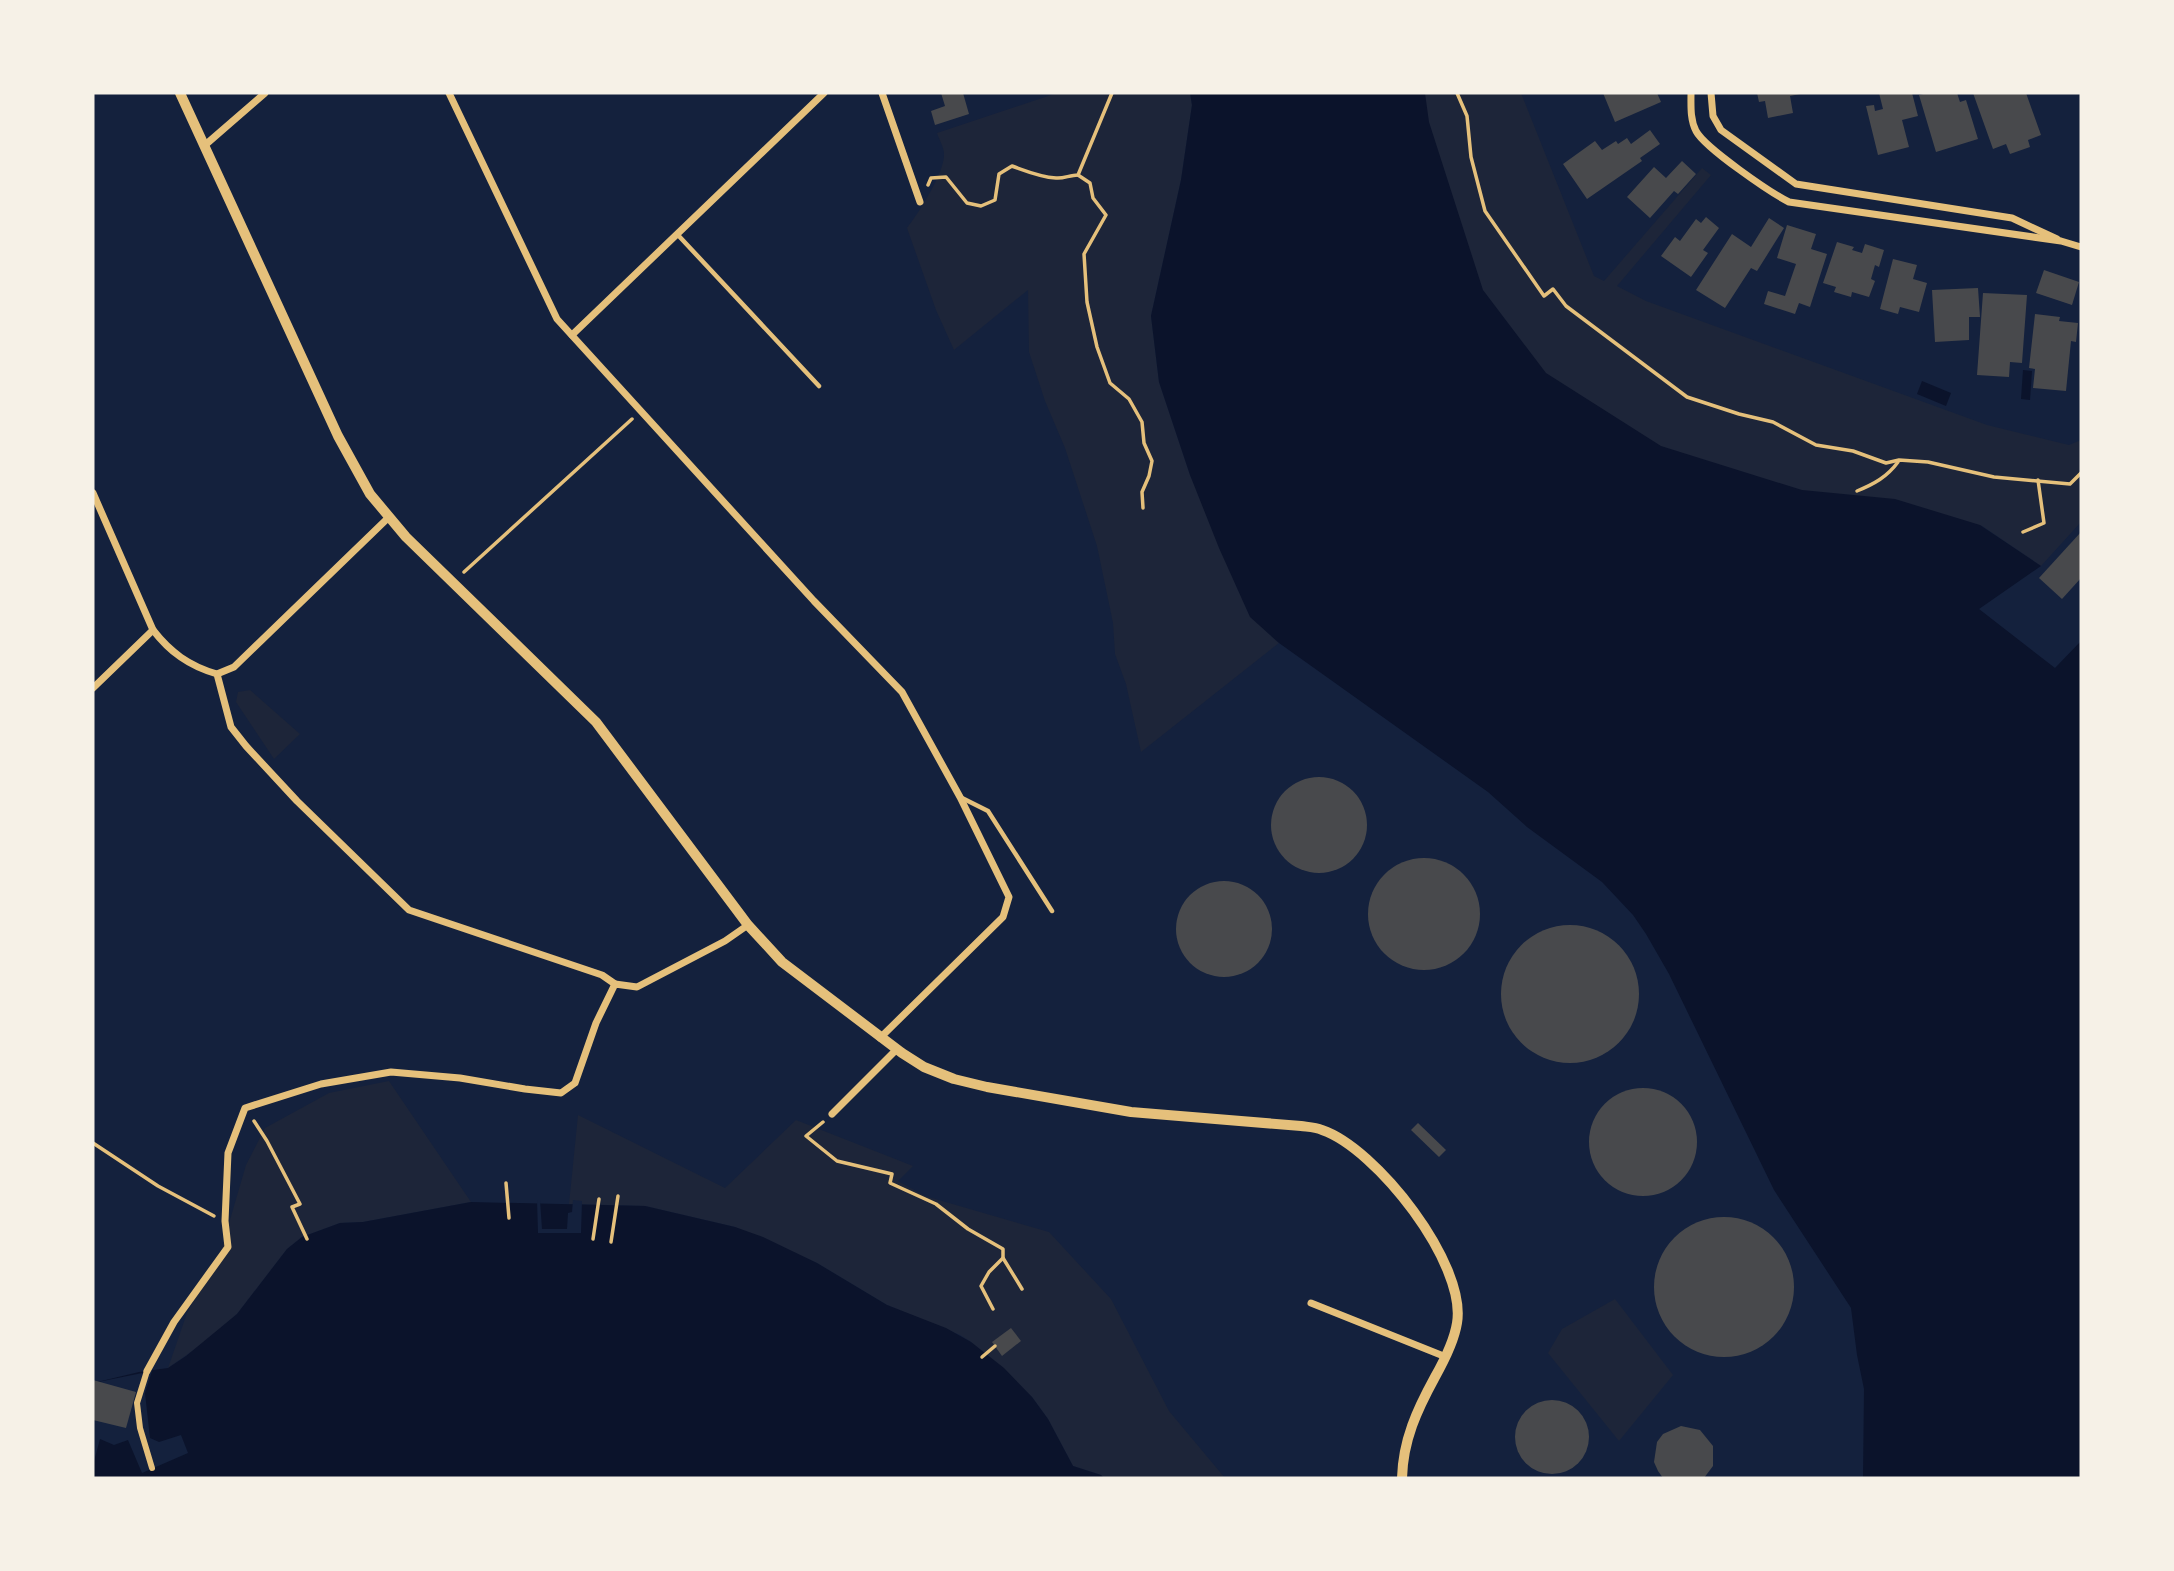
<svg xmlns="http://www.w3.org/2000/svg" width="2174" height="1571" font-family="Karla,sans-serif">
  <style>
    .green { fill: #1d2539 }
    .water { fill: #0b132b }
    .pier { fill: #14213d }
    .building { fill: #48494c }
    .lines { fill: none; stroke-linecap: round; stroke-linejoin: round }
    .path { stroke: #e5c07b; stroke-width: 3.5 }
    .service { stroke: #e5c07b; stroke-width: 4.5 }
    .pedestrian { stroke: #e5c07b; stroke-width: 6 }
    .minor { stroke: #e5c07b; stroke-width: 7 }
    .tertiary { stroke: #e5c07b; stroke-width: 10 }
  </style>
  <rect width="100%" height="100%" fill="#14213d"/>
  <g class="green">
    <path d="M1057,93H1190L1192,105L1181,180L1151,316L1159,382L1190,475L1265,630L1279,643L1141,752L1126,684L1115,654L1113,623L1097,546L1065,448L1045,401L1029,352L1028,290L954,350L936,310L907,228C918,214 945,172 944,154C944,148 939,139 937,133Z"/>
    <path d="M1414,93H1521L1594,276L1604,281L1702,168L1711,175L1617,286L1646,301L1987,425L2069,445L2081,440V522L2041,566L1982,526L1819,497L1581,423L1453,262Z"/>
    <path d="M250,690L300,734L274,759L236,702L238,692Z"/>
    <path d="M389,1081L471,1202L363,1222L340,1223L302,1237L287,1249L237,1314L204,1343L168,1368L187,1313L220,1254L246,1165L265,1128L329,1093Z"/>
    <path d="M578,1115L725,1188L796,1120L913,1166L898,1181L925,1196L1049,1232L1111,1299L1169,1411L1225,1478H1104L1101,1475L1073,1466L1048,1419L1032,1397L971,1342L960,1335L887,1305L817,1263L735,1227L645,1206L569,1204Z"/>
    <path d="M1615,1299L1673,1375L1619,1441L1548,1353L1562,1329Z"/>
  </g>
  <g class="water">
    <path d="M1190,93H1425L1429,122L1483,290L1546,373L1661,446L1802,490L1895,499L1980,525L2041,566L1979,609L2055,668L2081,641V1478H1863L1864,1389L1857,1355L1851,1308L1774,1190L1669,974L1646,934L1633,915L1602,882L1527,827L1488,792L1279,643L1250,617L1219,548L1190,475L1159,382L1151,316L1181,180L1192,105Z"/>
    <path d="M2023,370L2032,371L2030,400L2021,399Z"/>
    <path d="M1922,381L1951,393L1946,406L1917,394Z"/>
    <path d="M471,1202L645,1206L735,1227L763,1237L817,1263L887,1305L946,1328L971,1342L1004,1368L1032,1397L1048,1419L1073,1466L1101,1475L1104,1478H93V1383L139,1372L168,1368L186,1356L237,1314L287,1249L302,1237L340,1223L363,1222Z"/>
  </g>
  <g class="pier">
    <path d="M537,1200H540L542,1229H567L568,1213L572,1212L573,1200L582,1201L581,1233H538Z"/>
    <path d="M152,1371L145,1393L150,1438L159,1442L181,1435L188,1453L142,1473L128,1440L114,1445L100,1439L93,1465V1383Z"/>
  </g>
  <g class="building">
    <path d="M941,93H963L969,114L935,125L931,111L945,106Z"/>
    <path d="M1603,93H1657L1661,102L1615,122Z"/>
    <path d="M1757,93H1800V94L1790,96L1793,113L1768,118L1765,101L1759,102Z"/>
    <path d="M1879,93H1912L1918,116L1902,120L1909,147L1878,155L1866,106L1874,105L1875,111L1883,109Z"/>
    <path d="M1927,93H1957L1960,102L1966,100L1978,139L1936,152L1919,95Z"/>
    <path d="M1973,93H2026L2041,135L2028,140L2030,147L2010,154L2006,144L1993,149Z"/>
    <path d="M1650,130L1660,144L1640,158L1642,161L1587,199L1563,164L1595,141L1602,150L1616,141L1618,144L1627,138L1631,144Z"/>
    <path d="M1682,161L1696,174L1678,194L1674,191L1650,218L1627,197L1654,167L1666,178Z"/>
    <path d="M1706,217L1719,228L1703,250L1708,253L1691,277L1661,256L1675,237L1680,241L1696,219L1701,223Z"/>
    <path d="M1769,218L1784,228L1757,271L1751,268L1725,308L1696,290L1732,234L1751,247Z"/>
    <path d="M1787,225L1816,234L1811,249L1827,254L1810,307L1799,303L1795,314L1764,304L1768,291L1785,296L1796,264L1777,258Z"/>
    <path d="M1837,242L1854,247L1852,250L1862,253L1865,244L1884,250L1879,267L1875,265L1871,279L1875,281L1869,297L1852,292L1851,297L1834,292L1836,287L1823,283Z"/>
    <path d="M1893,259L1917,265L1913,279L1927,283L1919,312L1900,307L1898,314L1880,309Z"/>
    <path d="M2044,270L2079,282L2072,305L2036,293Z"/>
    <path d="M1978,288L1980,317H1969V340L1935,342L1932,290Z"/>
    <path d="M1983,293L2027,295L2022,363L2010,362L2009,377L1977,375Z"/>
    <path d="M2035,314L2060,317L2059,321L2078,323L2076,342L2071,341L2066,391L2033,388L2035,369L2029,368Z"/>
    <path d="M2081,532V578L2062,599L2039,578Z"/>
    <circle cx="1319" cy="825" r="48"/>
    <circle cx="1424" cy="914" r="56"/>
    <circle cx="1224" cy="929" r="48"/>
    <circle cx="1570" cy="994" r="69"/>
    <circle cx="1643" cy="1142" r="54"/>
    <path d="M1418,1123L1446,1150L1439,1157L1411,1130Z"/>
    <circle cx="1724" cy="1287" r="70"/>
    <path d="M1011,1328L1021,1341L1002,1356L992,1342Z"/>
    <path d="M93,1380L136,1392L126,1428L93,1420Z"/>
    <circle cx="1552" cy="1437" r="37"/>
    <path d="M1681,1426L1700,1430L1713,1446V1466L1704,1478H1663L1658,1471L1654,1462L1657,1442L1663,1434Z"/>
  </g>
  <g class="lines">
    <g class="path">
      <path d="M1457,93L1467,116L1471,157L1485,211L1544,296L1553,289L1566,306L1687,397L1739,414L1773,422L1816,445L1853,451L1886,463L1899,460L1928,462L1994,477L2070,484L2081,473"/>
      <path d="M1078,175L1090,183L1093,198L1106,215L1084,254L1087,302L1097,347L1110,383L1129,399L1142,422L1144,443L1152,461L1149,476L1142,492L1143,508"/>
      <path d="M928,185L931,178L946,177L967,203L981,206L995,200L999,174L1012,166C1026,171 1040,177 1056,178C1063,179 1070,175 1078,175L1112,93"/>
      <path d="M1857,491C1874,484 1887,477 1898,462"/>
      <path d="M2023,532L2044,523L2038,480"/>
      <path d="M464,572L632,419"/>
      <path d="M254,1121L267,1141L300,1204L292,1207L307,1239"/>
      <path d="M823,1122L806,1136L837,1161L892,1174L890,1183L936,1204L968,1229L1003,1249V1258L989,1272L981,1286L993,1309"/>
      <path d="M93,1143L158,1186L214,1216"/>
      <path d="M506,1183L509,1218"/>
      <path d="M593,1239L599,1199"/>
      <path d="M611,1242L618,1196"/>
      <path d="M1003,1258L1022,1289"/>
      <path d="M982,1357L995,1346"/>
    </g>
    <g class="service">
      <path d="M677,234L819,386"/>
      <path d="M960,797L988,811L1052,911"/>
    </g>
    <path class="pedestrian" d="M147,1371L137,1403L140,1428L152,1468"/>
    <g class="minor">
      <path d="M449,93L557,319L814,601L902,692L960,797L1009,897L1003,917L880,1038"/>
      <path d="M882,93L920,202"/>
      <path d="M1691,93C1691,106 1690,119 1696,131C1705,148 1771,193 1789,202L2061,241L2081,247"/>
      <path d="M1711,93L1713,116L1721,130L1796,184L2012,218L2057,239"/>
      <path d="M204,146L265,93"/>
      <path d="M572,335L824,93"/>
      <path d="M93,493L153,630C170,652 189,666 217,674L231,727L246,746L297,801L409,910L602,975L615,984"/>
      <path d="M217,674L234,667L388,518"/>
      <path d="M93,688L153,630"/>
      <path d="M832,1114L896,1050"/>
      <path d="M1311,1303L1446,1357"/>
      <path d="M147,1371L174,1322L228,1247L225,1221L228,1153L245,1108L321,1084L391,1072L460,1078L525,1089L561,1093L575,1083L596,1023L615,984L637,987L725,941L748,925"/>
    </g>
    <path class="tertiary" d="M180,93L338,436L370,494L406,537L596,722L748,925L782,962L902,1053L924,1067L954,1079L987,1087L1131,1112L1301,1126C1308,1127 1315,1127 1322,1130C1376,1148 1467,1264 1457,1323C1454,1342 1444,1361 1435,1377C1417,1410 1403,1440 1402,1478"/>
  </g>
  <rect width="2174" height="1571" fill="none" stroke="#f6f1e7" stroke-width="189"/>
</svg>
